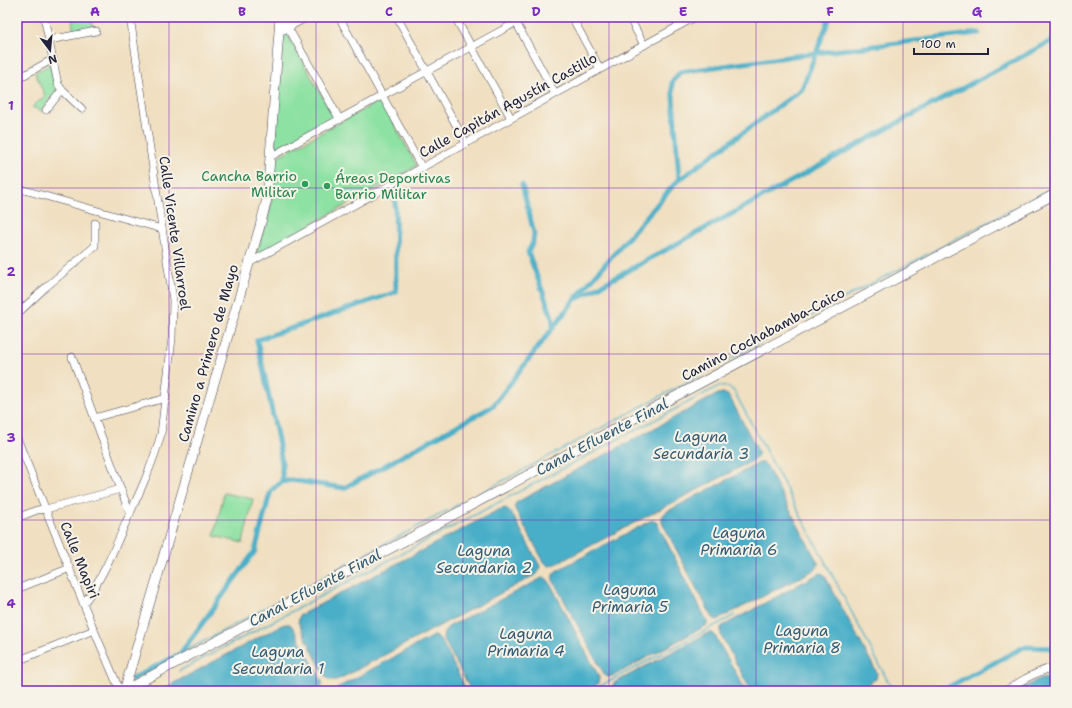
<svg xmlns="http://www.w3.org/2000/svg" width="1072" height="708" font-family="'Shantell Sans',sans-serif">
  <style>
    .green { fill: #8ce1a3; stroke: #57826f }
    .water { fill: #49afc8; stroke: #366882 }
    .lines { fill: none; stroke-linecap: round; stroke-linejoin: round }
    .stream { stroke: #49afc8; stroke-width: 1.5 }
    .canal { stroke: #49afc8; stroke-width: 5 }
    .minor-casing { stroke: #413e4f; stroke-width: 8 }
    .major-casing { stroke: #413e4f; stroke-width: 10 }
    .minor { stroke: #fff; stroke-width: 7 }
    .major { stroke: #fff; stroke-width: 9 }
    .grid { fill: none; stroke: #7b2cbf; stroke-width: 1; stroke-opacity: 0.55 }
    .leisure-dot { fill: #2e9e5b; stroke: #f7f3e8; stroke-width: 1.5 }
    .labels { text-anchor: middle; stroke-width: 4; stroke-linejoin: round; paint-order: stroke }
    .street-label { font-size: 14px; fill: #22223b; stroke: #f7f3e8 }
    .leisure-label { font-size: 14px; fill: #27864d; stroke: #f7f3e8; text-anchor: end }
    .water-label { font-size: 15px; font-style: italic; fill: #325a73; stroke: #f7f3e8 }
    .neatline { fill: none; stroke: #7b2cbf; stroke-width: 1.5 }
    .grid-label { font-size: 13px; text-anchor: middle; font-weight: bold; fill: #7b2cbf }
  </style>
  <rect width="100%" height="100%" fill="#f7f3e8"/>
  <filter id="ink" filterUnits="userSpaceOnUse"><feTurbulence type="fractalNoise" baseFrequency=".025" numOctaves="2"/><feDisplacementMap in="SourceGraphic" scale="8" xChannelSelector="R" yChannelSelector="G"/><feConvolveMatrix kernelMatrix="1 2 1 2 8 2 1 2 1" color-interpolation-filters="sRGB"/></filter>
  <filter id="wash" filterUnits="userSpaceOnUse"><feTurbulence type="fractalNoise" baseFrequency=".012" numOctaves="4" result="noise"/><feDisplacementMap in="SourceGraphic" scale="16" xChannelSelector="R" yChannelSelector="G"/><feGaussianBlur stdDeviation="0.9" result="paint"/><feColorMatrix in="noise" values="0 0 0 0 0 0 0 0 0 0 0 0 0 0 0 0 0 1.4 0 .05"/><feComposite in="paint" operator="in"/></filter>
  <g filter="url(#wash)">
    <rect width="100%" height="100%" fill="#f0dfc0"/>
    <g class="green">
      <path d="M86,17H91L93,29L74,33L72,20Z"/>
      <path d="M287,33L334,118L274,150L283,35Z"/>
      <path d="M50,64L54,83L57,91L41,111L32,107L45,96L35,73Z"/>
      <path d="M381,100L417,166L256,255L271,206L273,159Z"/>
      <path d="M224,493L253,499L243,543L214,536Z"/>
    </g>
    <g class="water">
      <path d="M723,393L729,396L758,451V455L754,460L554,565L549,566L544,562L515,509V504L517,502L718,394Z"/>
      <path d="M759,463H764L766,465L818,563V565L816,569L717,620L713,618L693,582L662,522V517L666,512Z"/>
      <path d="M506,508L511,512L540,566L539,571L537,574L341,678C334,681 330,681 325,676L298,622L300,615L498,510Z"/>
      <path d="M653,520L657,523L707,621V625L613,676L607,677L604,674L553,580C552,576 553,574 556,571L650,521Z"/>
      <path d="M820,573L823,574L826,578L877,673L876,679L854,691H751L721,635V627Z"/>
      <path d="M544,577L549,581L599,677C599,687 594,687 586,691H471L443,638L444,633L448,627Z"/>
      <path d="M286,624H290L293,628L322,681C323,686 322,688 318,691H159L282,625Z"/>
      <path d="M709,633H713L715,636L746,691H613L612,687L614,683L706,634Z"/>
      <path d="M433,636L438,637L441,640L467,691H335L337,688Z"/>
      <path d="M1055,676V691H1018L1037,680Z"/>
    </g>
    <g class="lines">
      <g class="stream">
        <path d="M180,654L799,322L1055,187"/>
        <path d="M179,671L719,386C725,385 729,387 734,391L827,565L893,691"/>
        <path d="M591,691L735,615"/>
      </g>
      <g class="canal">
        <path d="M679,179L672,82L680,72L816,53L830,17"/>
        <path d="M522,185L534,233L533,242L528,252L551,314L553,322V328"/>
        <path d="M578,298L914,114L1055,39"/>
        <path d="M282,482V464L278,440L257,340L396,292L395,187"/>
        <path d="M132,679L180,654L255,551L269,497L271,491L276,486L282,482L291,480L344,488L493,406L575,299L679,179L683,177L802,89L816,53L979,33"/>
        <path d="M941,691L1024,647L1055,648"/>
      </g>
    </g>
  </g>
  <g filter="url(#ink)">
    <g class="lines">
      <g class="minor-casing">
        <g id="minor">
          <path d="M44,17L58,84L62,90L82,109"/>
          <path d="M339,17L422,168"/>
          <path d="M397,17L466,143"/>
          <path d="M455,17L511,118"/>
          <path d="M513,17L555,94"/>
          <path d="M572,17L600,69"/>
          <path d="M629,17L644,45"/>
          <path d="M281,22H285L294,17"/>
          <path d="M285,22L340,120"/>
          <path d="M284,30L307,17"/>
          <path d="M49,40L96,31"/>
          <path d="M17,78H19L53,59"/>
          <path d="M46,110L62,90"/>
          <path d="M270,157L526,17"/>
          <path d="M17,188L162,229"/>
          <path d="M249,263L695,17"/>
          <path d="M17,314L46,287L95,246V223"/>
          <path d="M72,357L130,514"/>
          <path d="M94,418L166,398"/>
          <path d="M17,438L94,630L120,691"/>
          <path d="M17,518L37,510L46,509L121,489"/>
          <path d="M17,589L70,568"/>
          <path d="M84,603C102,579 114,550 126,522C139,494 153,464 161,434L172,338L173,300L130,17"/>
          <path d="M17,661L94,630"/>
          <path d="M1005,691C1020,681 1037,671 1055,667"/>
        </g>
      </g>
      <g class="major-casing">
        <g id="major">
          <path d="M123,691L1055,194"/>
          <path d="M124,691L260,226L267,199L280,17"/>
        </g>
      </g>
      <use href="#minor" class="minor"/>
      <use href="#major" class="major"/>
    </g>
  </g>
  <path class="grid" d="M169,17V691M316,17V691M463,17V691M609,17V691M756,17V691M903,17V691M17,188H1055M17,354H1055M17,520H1055"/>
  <g class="leisure-dot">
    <circle cx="305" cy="184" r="4"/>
    <circle cx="327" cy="186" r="4"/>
  </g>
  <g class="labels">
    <g class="street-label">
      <text transform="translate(508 105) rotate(-29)" y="5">Calle Capitán Agustín Castillo</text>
      <text transform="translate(175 233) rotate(82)" y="5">Calle Vicente Villarroel</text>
      <text transform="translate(763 334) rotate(-28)" y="5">Camino Cochabamba-Caico</text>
      <text transform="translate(208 353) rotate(-74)" y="5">Camino a Primero de Mayo</text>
      <text transform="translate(80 560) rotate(68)" y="5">Calle Mapiri</text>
    </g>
    <g class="leisure-label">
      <text x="297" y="181">Cancha Barrio<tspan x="297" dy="16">Militar</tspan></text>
      <text x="335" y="183" text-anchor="start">Áreas Deportivas<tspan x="335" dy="16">Barrio Militar</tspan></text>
    </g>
    <g class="water-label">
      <text transform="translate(602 437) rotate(-28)" y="5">Canal Efluente Final</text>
      <text x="701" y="442">Laguna<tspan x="701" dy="17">Secundaria 3</tspan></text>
      <text x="739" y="538">Laguna<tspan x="739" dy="17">Primaria 6</tspan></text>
      <text x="484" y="556">Laguna<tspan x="484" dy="17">Secundaria 2</tspan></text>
      <text transform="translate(315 588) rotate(-28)" y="5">Canal Efluente Final</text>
      <text x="630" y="595">Laguna<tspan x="630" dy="17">Primaria 5</tspan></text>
      <text x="802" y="636">Laguna<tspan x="802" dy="17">Primaria 8</tspan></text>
      <text x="526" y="639">Laguna<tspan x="526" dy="17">Primaria 4</tspan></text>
      <text x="278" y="657">Laguna<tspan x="278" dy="17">Secundaria 1</tspan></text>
    </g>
  </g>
  <rect width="1072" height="708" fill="none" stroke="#f7f3e8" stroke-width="44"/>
  <g transform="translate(50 50) rotate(164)" stroke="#f7f3e8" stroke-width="3" paint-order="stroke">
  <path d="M0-3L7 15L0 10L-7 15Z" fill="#22223b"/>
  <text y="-6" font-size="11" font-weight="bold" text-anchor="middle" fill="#22223b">N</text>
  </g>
  <path d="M914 48v6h74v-6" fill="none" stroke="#22223b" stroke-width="2"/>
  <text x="920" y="48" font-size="12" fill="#22223b" stroke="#f7f3e8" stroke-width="3" paint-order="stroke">100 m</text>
  <rect x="22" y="22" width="1028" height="664" class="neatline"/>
  <g class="grid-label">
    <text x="95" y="16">A</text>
    <text x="242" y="16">B</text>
    <text x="389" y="16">C</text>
    <text x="536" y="16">D</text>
    <text x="683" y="16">E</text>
    <text x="830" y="16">F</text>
    <text x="977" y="16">G</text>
    <text x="11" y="110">1</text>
    <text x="11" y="276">2</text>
    <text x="11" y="442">3</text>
    <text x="11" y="608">4</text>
  </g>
</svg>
